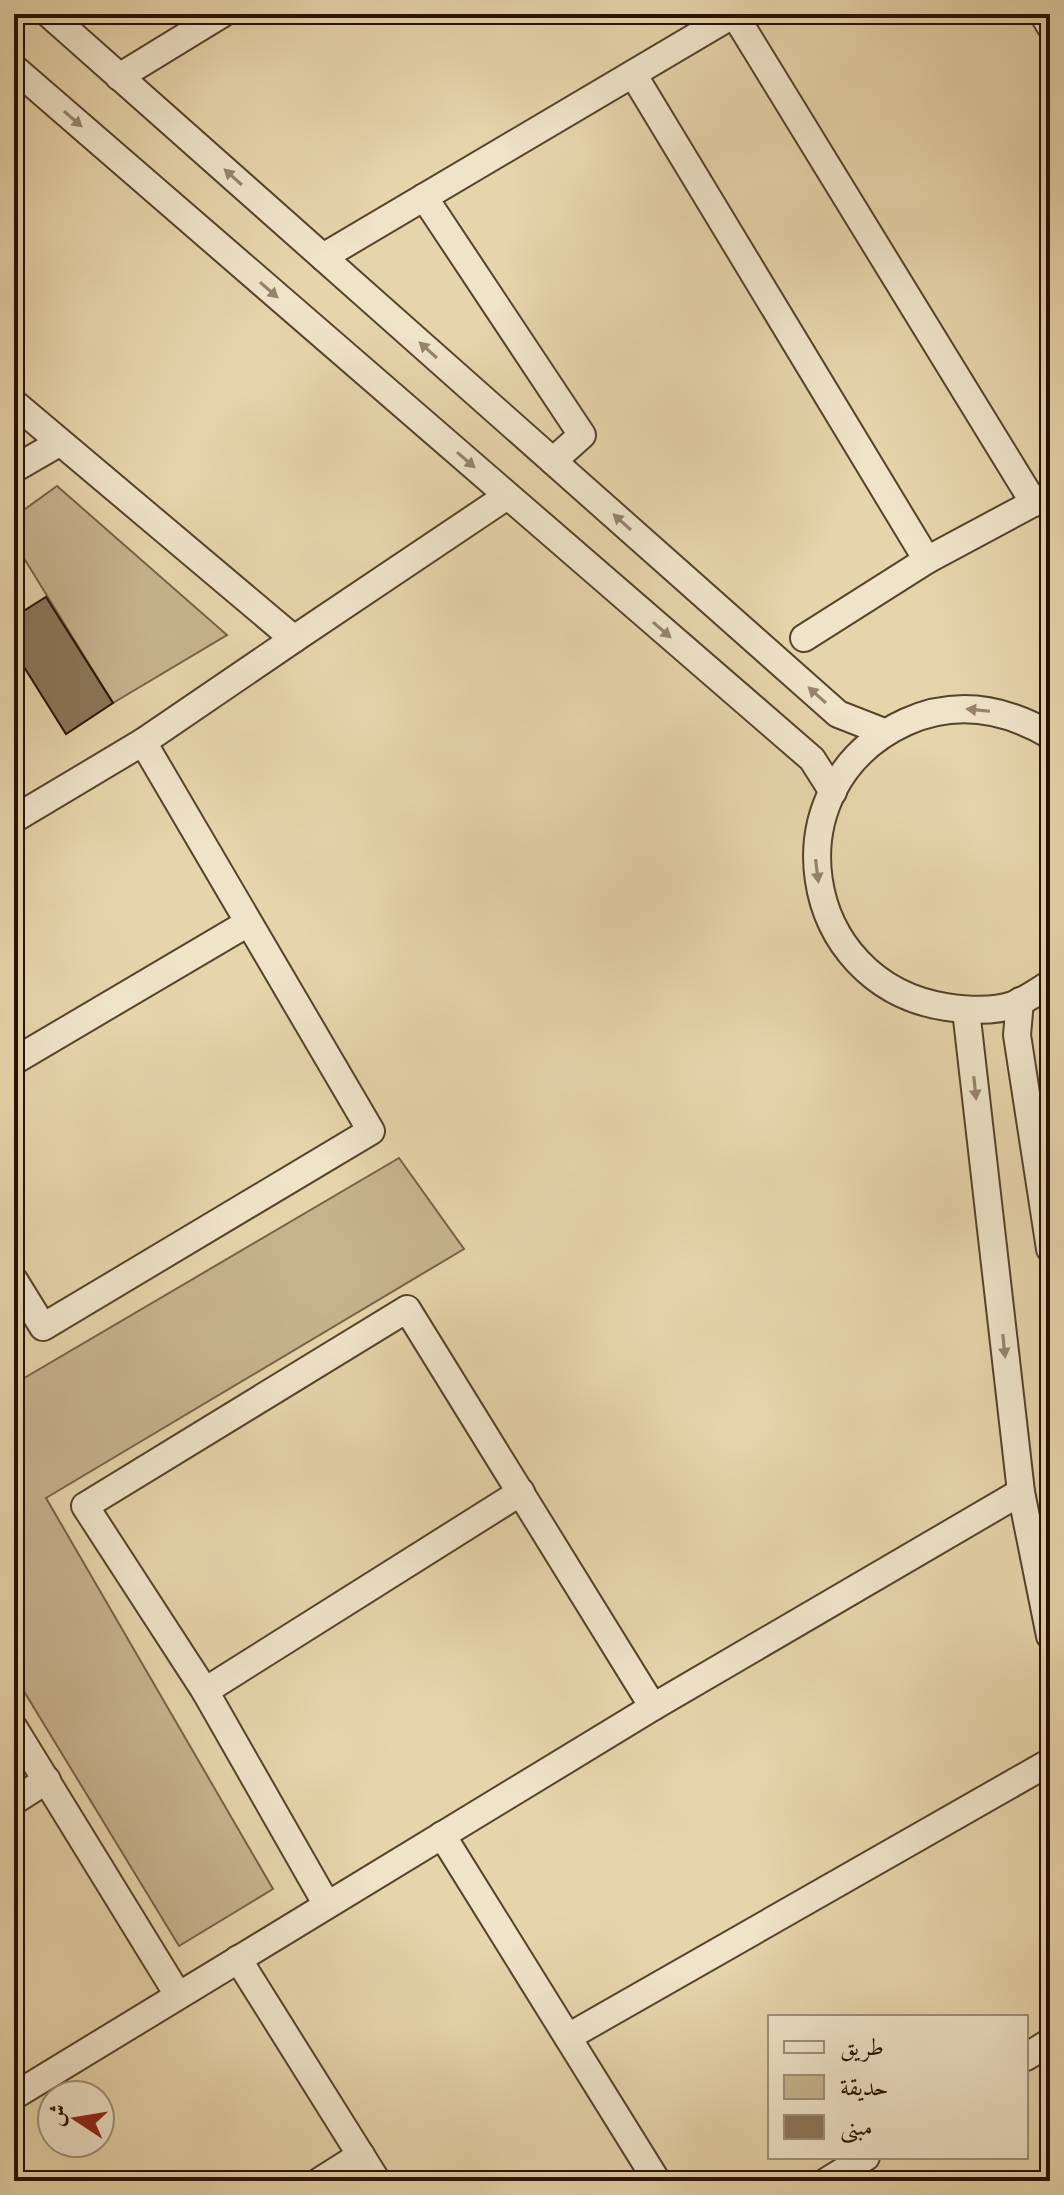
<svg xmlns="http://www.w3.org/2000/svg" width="1064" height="2195" font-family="'Libre Bodoni',Amiri,serif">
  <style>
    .green { fill: #c6b38d; stroke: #766247; stroke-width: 2 }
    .building { fill: #8a7659; stroke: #271101; stroke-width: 2 }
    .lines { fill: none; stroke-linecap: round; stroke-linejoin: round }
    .minor-casing { stroke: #57422b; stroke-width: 30 }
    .minor { stroke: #efe3c8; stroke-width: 26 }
    .oneway { fill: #95846e }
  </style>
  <rect width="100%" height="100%" fill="#e6d4aa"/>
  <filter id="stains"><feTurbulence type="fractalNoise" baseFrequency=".0025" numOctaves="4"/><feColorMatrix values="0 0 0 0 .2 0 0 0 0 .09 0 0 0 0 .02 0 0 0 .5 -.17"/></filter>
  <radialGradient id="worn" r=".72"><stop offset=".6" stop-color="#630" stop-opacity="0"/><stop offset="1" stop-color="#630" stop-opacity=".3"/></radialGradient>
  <g class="green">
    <path d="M57,486L227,635L113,703L14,542V517Z"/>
    <path d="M399,1158L464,1249L46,1498L273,1889L179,1946L14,1675V1384Z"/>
  </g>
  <path class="building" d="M46,597L113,703L66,734L14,651V617Z"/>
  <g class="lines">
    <g class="minor-casing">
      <g id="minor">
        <path d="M49,14L838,714L884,732"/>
        <path d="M1043,14L1050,26"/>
        <path d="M14,68L812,759L833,792"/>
        <path d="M633,74L927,560"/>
        <path d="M119,77L222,14"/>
        <path d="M424,197L582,435L553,461"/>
        <path d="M323,257L734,14L1034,503"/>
        <path d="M14,403L294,639L143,742L14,819"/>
        <path d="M14,469L59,443"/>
        <path d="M804,638L927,560L1050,494"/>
        <path d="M294,639L507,496"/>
        <path d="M1050,735C1004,708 955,700 906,722C768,785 798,984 946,1007C966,1010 993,1012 1013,1005C1026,1000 1038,991 1050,984"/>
        <path d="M1020,1001L1017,1035L1050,1249"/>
        <path d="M966,1010L1021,1492L1050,1636"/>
        <path d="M14,1061L248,923"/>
        <path d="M14,1280L43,1327L371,1131L143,742"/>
        <path d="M205,1691L521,1492"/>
        <path d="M14,1728L178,1995"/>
        <path d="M14,1801L47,1780"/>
        <path d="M442,1835L657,2181"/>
        <path d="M327,1905L205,1691L85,1506L407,1309L653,1707"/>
        <path d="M238,1959L377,2181"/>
        <path d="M568,2037L1050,1762"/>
        <path d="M1026,2057L1050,2042"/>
        <path d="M14,2096L653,1707L1021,1492"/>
        <path d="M320,2181L361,2155"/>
        <path d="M827,2181L866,2157"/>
      </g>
    </g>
    <use href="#minor" class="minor"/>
  </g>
  <defs><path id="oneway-solid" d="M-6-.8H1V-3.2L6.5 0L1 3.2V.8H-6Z" transform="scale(2)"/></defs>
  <g class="oneway">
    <use href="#oneway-solid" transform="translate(73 119) rotate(41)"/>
    <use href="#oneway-solid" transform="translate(233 177) rotate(-138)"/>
    <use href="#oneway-solid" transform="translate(269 290) rotate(41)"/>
    <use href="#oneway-solid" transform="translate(428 350) rotate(-138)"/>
    <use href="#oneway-solid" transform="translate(466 460) rotate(41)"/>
    <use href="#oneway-solid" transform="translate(622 522) rotate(-138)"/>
    <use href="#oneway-solid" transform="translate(662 630) rotate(41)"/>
    <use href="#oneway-solid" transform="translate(817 695) rotate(-138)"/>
    <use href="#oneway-solid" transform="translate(978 710) rotate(-174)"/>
    <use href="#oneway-solid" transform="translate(817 871) rotate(83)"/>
    <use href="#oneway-solid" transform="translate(975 1088) rotate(84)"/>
    <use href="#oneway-solid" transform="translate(1004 1346) rotate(84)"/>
  </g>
  <rect width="1064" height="2195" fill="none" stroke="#e6d4aa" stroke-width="48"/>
  <rect x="16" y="16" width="1032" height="2163" fill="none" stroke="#271101" stroke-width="4"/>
  <rect x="24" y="24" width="1016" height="2147" fill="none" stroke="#271101" stroke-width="2"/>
  <rect x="768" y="2015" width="260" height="144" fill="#efe3c8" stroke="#9f8f78" stroke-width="2"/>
  <rect x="784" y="2041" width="40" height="12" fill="#efe3c8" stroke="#9f8f78" stroke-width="2"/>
  <text x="840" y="2055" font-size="24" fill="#271101">طريق</text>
  <rect x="784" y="2075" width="40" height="24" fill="#c6b38d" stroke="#9f8f78" stroke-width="2"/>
  <text x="840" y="2095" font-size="24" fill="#271101">حديقة</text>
  <rect x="784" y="2115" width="40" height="24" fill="#8a7659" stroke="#9f8f78" stroke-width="2"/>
  <text x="840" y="2135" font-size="24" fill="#271101">مبنى</text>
  <g transform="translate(76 2119) rotate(282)"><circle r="38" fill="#efe3c8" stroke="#9f8f78" stroke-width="2"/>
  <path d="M0-6L14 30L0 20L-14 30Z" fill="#8f2418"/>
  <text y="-12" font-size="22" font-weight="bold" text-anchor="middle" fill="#271101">ش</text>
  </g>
  <rect width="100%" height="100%" filter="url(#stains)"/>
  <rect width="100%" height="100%" fill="url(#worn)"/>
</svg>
